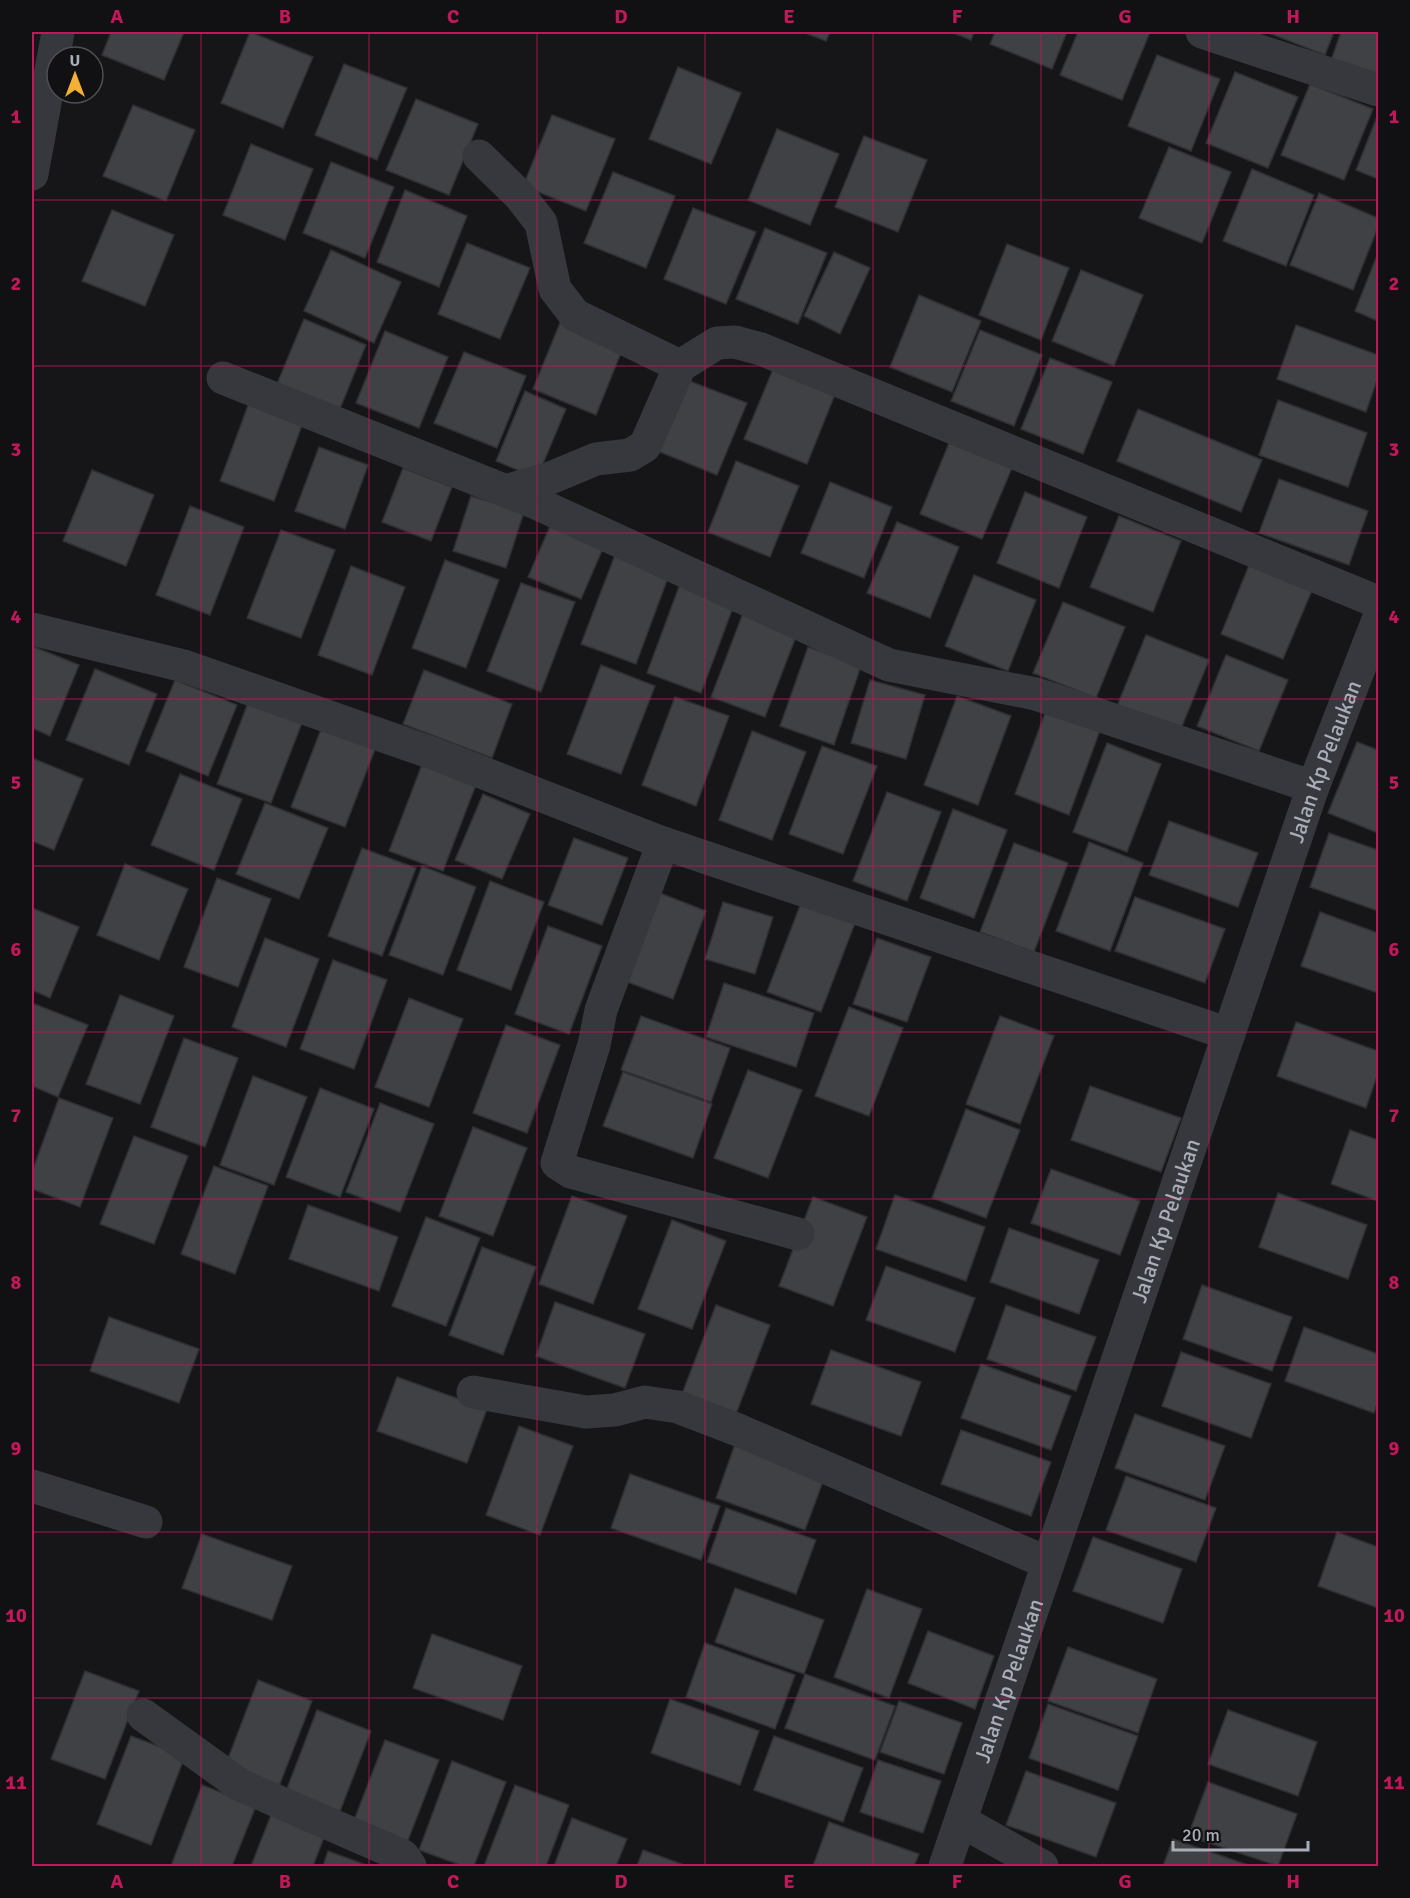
<svg xmlns="http://www.w3.org/2000/svg" width="1410" height="1898" font-family="Signika,sans-serif">
  <style>
    .building { fill: #404145; stroke: #303034; stroke-width: 1.5 }
    .lines { fill: none; stroke-linecap: round; stroke-linejoin: round }
    .minor { stroke: #37383d; stroke-width: 33 }
    .tertiary { stroke: #37383d; stroke-width: 33 }
    .grid { fill: none; stroke: #c2185b; stroke-width: 1.5; stroke-opacity: 0.55 }
    .labels { text-anchor: middle; stroke-width: 5; stroke-linejoin: round; paint-order: stroke }
    .street-label { font-size: 22px; fill: #a8adb8; stroke: #111113 }
    .neatline { fill: none; stroke: #c2185b; stroke-width: 2 }
    .grid-label { font-size: 20px; text-anchor: middle; font-weight: bold; fill: #c2185b }
  </style>
  <rect width="100%" height="100%" fill="#161618"/>
  <g class="building">
    <path d="M111,32H184L164,80L102,55Z"/>
    <path d="M250,32L313,57L283,128L221,103Z"/>
    <path d="M803,32H830L826,41Z"/>
    <path d="M951,32H974L971,40Z"/>
    <path d="M995,32H1067L1052,69L990,44Z"/>
    <path d="M1078,32H1150L1122,100L1060,75Z"/>
    <path d="M1266,32H1334L1325,55Z"/>
    <path d="M1341,32H1378V87L1328,69Z"/>
    <path d="M1157,55L1220,79L1191,151L1128,126Z"/>
    <path d="M344,64L407,88L377,160L315,135Z"/>
    <path d="M678,67L741,93L711,164L649,139Z"/>
    <path d="M1235,72L1298,97L1268,168L1206,143Z"/>
    <path d="M1310,84L1373,109L1344,180L1281,155Z"/>
    <path d="M416,99L478,124L449,195L386,170Z"/>
    <path d="M133,105L195,130L166,201L103,176Z"/>
    <path d="M1378,114V179L1356,170Z"/>
    <path d="M552,115L615,139L586,211L523,186Z"/>
    <path d="M777,129L839,154L810,225L748,200Z"/>
    <path d="M864,136L927,160L898,232L835,207Z"/>
    <path d="M251,144L313,169L285,240L223,215Z"/>
    <path d="M1169,147L1231,172L1202,243L1139,218Z"/>
    <path d="M331,162L394,187L365,258L303,233Z"/>
    <path d="M1252,169L1314,195L1286,266L1223,241Z"/>
    <path d="M613,172L675,196L646,268L584,243Z"/>
    <path d="M405,190L467,216L439,287L377,262Z"/>
    <path d="M1319,193L1378,218V227L1353,290L1290,265Z"/>
    <path d="M693,208L756,232L726,304L664,279Z"/>
    <path d="M112,210L174,235L145,306L82,281Z"/>
    <path d="M765,228L827,253L798,324L736,299Z"/>
    <path d="M467,243L530,268L500,339L438,314Z"/>
    <path d="M1007,244L1069,268L1041,340L979,315Z"/>
    <path d="M331,250L401,282L374,343L304,311Z"/>
    <path d="M834,252L870,268L840,334L804,316Z"/>
    <path d="M1378,253V321L1355,311Z"/>
    <path d="M1081,270L1143,295L1114,366L1052,341Z"/>
    <path d="M919,295L981,321L952,392L890,367Z"/>
    <path d="M562,318L625,343L596,415L533,389Z"/>
    <path d="M304,319L366,345L337,416L274,391Z"/>
    <path d="M1296,325L1378,355V377L1366,412L1277,379Z"/>
    <path d="M980,330L1042,355L1014,426L951,401Z"/>
    <path d="M385,331L448,357L419,428L356,403Z"/>
    <path d="M464,352L526,376L497,448L434,423Z"/>
    <path d="M1050,358L1112,382L1083,454L1021,429Z"/>
    <path d="M774,367L836,392L807,464L744,439Z"/>
    <path d="M684,379L747,403L717,475L655,450Z"/>
    <path d="M525,391L566,409L537,478L496,461Z"/>
    <path d="M253,392L307,412L274,501L220,481Z"/>
    <path d="M1278,400L1367,433L1348,487L1259,455Z"/>
    <path d="M1138,409L1262,460L1241,512L1117,461Z"/>
    <path d="M949,443L1012,468L982,539L920,514Z"/>
    <path d="M319,447L368,465L345,529L295,511Z"/>
    <path d="M736,461L799,486L770,557L708,532Z"/>
    <path d="M403,468L452,487L431,541L382,522Z"/>
    <path d="M92,470L154,495L126,566L63,541Z"/>
    <path d="M1279,479L1368,511L1349,565L1259,533Z"/>
    <path d="M830,482L892,507L864,578L801,553Z"/>
    <path d="M1025,492L1087,517L1059,588L997,563Z"/>
    <path d="M471,496L524,512L506,568L453,551Z"/>
    <path d="M190,506L244,527L210,615L156,595Z"/>
    <path d="M1119,516L1181,541L1153,612L1090,587Z"/>
    <path d="M897,522L959,547L930,618L867,593Z"/>
    <path d="M551,524L604,546L581,599L528,577Z"/>
    <path d="M281,530L335,550L301,638L247,618Z"/>
    <path d="M615,555L669,575L636,664L581,644Z"/>
    <path d="M445,560L499,580L466,668L412,648Z"/>
    <path d="M1250,563L1313,588L1283,659L1221,634Z"/>
    <path d="M351,566L405,587L372,675L318,655Z"/>
    <path d="M974,575L1036,600L1008,671L945,646Z"/>
    <path d="M521,583L575,602L541,692L487,671Z"/>
    <path d="M680,584L734,605L701,693L647,673Z"/>
    <path d="M1063,602L1125,627L1096,698L1033,673Z"/>
    <path d="M745,608L799,629L765,717L711,697Z"/>
    <path d="M1146,635L1209,660L1180,731L1117,706Z"/>
    <path d="M32,646L79,665L50,736L32,728Z"/>
    <path d="M808,647L861,666L834,745L780,726Z"/>
    <path d="M1226,655L1288,680L1259,751L1197,726Z"/>
    <path d="M601,665L655,686L621,774L567,754Z"/>
    <path d="M95,669L157,694L129,765L66,740Z"/>
    <path d="M424,670L512,704L492,758L403,724Z"/>
    <path d="M175,680L237,705L208,776L146,751Z"/>
    <path d="M870,680L925,695L906,759L851,743Z"/>
    <path d="M251,695L305,715L271,803L217,784Z"/>
    <path d="M957,696L1011,716L978,805L924,785Z"/>
    <path d="M675,697L729,716L696,806L642,785Z"/>
    <path d="M1048,705L1102,725L1069,815L1015,794Z"/>
    <path d="M325,719L379,739L345,827L291,807Z"/>
    <path d="M752,731L806,752L772,840L719,820Z"/>
    <path d="M1357,742L1378,750V833L1328,813Z"/>
    <path d="M1107,743L1161,764L1127,852L1073,832Z"/>
    <path d="M822,746L877,766L843,854L789,834Z"/>
    <path d="M32,758L83,779L54,850L32,841Z"/>
    <path d="M423,762L477,782L443,871L389,851Z"/>
    <path d="M180,774L242,799L214,870L151,845Z"/>
    <path d="M887,792L941,812L907,901L853,881Z"/>
    <path d="M483,794L530,814L502,879L455,860Z"/>
    <path d="M265,803L328,828L299,899L236,874Z"/>
    <path d="M953,809L1007,830L974,918L920,898Z"/>
    <path d="M1169,821L1258,853L1238,907L1149,875Z"/>
    <path d="M1329,833L1378,850V911L1310,887Z"/>
    <path d="M574,838L628,858L602,925L548,905Z"/>
    <path d="M1089,842L1143,863L1110,951L1056,931Z"/>
    <path d="M1014,843L1068,863L1034,952L980,932Z"/>
    <path d="M362,848L416,868L382,956L328,936Z"/>
    <path d="M125,864L188,889L159,960L97,935Z"/>
    <path d="M422,866L476,887L443,975L389,955Z"/>
    <path d="M217,878L271,899L238,987L184,967Z"/>
    <path d="M490,881L544,902L511,990L457,970Z"/>
    <path d="M652,890L706,911L673,999L619,979Z"/>
    <path d="M1135,897L1225,929L1205,983L1115,951Z"/>
    <path d="M723,902L773,917L755,974L705,959Z"/>
    <path d="M801,903L855,923L821,1012L767,992Z"/>
    <path d="M32,908L79,927L50,998L32,990Z"/>
    <path d="M1320,912L1378,933V993L1301,966Z"/>
    <path d="M548,926L602,946L569,1034L515,1014Z"/>
    <path d="M265,938L319,959L286,1047L232,1027Z"/>
    <path d="M877,938L931,957L907,1022L853,1004Z"/>
    <path d="M333,960L387,980L354,1069L300,1049Z"/>
    <path d="M724,983L814,1013L796,1067L706,1037Z"/>
    <path d="M120,995L174,1016L140,1104L86,1084Z"/>
    <path d="M409,998L463,1019L429,1107L375,1087Z"/>
    <path d="M32,1003L88,1025L58,1097L32,1086Z"/>
    <path d="M849,1007L903,1028L869,1116L815,1096Z"/>
    <path d="M641,1016L730,1048L711,1102L621,1070Z"/>
    <path d="M1000,1016L1054,1036L1020,1124L966,1104Z"/>
    <path d="M1296,1022L1378,1051V1073L1366,1108L1277,1076Z"/>
    <path d="M506,1025L560,1045L527,1133L473,1113Z"/>
    <path d="M184,1038L238,1058L205,1147L151,1127Z"/>
    <path d="M748,1070L802,1090L768,1178L714,1158Z"/>
    <path d="M623,1072L712,1104L693,1158L603,1126Z"/>
    <path d="M253,1076L307,1097L274,1185L220,1165Z"/>
    <path d="M1090,1086L1181,1118L1161,1172L1071,1140Z"/>
    <path d="M320,1088L374,1109L340,1197L286,1177Z"/>
    <path d="M59,1098L113,1118L80,1207L32,1189V1172Z"/>
    <path d="M380,1103L434,1124L400,1212L346,1192Z"/>
    <path d="M966,1109L1020,1130L986,1218L932,1198Z"/>
    <path d="M473,1127L527,1148L493,1236L439,1216Z"/>
    <path d="M1350,1130L1378,1140V1201L1331,1184Z"/>
    <path d="M134,1136L188,1156L154,1244L100,1224Z"/>
    <path d="M214,1166L268,1186L235,1274L181,1254Z"/>
    <path d="M1051,1169L1140,1201L1120,1255L1031,1223Z"/>
    <path d="M1278,1193L1367,1225L1348,1279L1259,1247Z"/>
    <path d="M895,1195L985,1227L966,1281L876,1249Z"/>
    <path d="M572,1196L627,1216L593,1304L539,1284Z"/>
    <path d="M813,1197L867,1217L833,1306L779,1286Z"/>
    <path d="M308,1205L398,1237L379,1291L289,1259Z"/>
    <path d="M426,1217L480,1238L446,1326L392,1306Z"/>
    <path d="M672,1220L726,1241L692,1329L638,1309Z"/>
    <path d="M1009,1228L1099,1260L1079,1314L990,1282Z"/>
    <path d="M482,1247L536,1267L503,1355L449,1335Z"/>
    <path d="M886,1266L975,1298L955,1352L866,1320Z"/>
    <path d="M1202,1285L1292,1317L1272,1371L1183,1339Z"/>
    <path d="M555,1302L645,1334L625,1388L536,1356Z"/>
    <path d="M716,1305L770,1325L736,1414L682,1394Z"/>
    <path d="M1006,1305L1096,1337L1076,1391L987,1359Z"/>
    <path d="M109,1317L199,1349L179,1403L90,1371Z"/>
    <path d="M1304,1327L1378,1354V1401L1374,1413L1285,1381Z"/>
    <path d="M831,1350L921,1382L901,1436L811,1404Z"/>
    <path d="M1181,1352L1271,1384L1251,1438L1162,1406Z"/>
    <path d="M981,1364L1071,1396L1051,1450L961,1418Z"/>
    <path d="M397,1377L487,1409L467,1463L377,1431Z"/>
    <path d="M1135,1414L1225,1446L1205,1500L1115,1468Z"/>
    <path d="M519,1426L573,1446L540,1535L486,1515Z"/>
    <path d="M961,1430L1051,1462L1031,1516L941,1484Z"/>
    <path d="M735,1444L825,1476L805,1530L716,1498Z"/>
    <path d="M630,1474L720,1506L701,1560L611,1528Z"/>
    <path d="M1126,1476L1216,1508L1196,1562L1106,1530Z"/>
    <path d="M726,1508L816,1540L796,1594L707,1562Z"/>
    <path d="M1337,1532L1378,1547V1608L1318,1586Z"/>
    <path d="M202,1534L292,1566L272,1620L182,1588Z"/>
    <path d="M1093,1537L1182,1569L1163,1623L1073,1591Z"/>
    <path d="M735,1588L824,1620L804,1674L715,1642Z"/>
    <path d="M867,1589L922,1609L889,1698L834,1677Z"/>
    <path d="M928,1631L994,1656L975,1709L908,1683Z"/>
    <path d="M432,1634L522,1666L503,1720L413,1688Z"/>
    <path d="M705,1643L795,1675L775,1729L686,1697Z"/>
    <path d="M1068,1647L1157,1679L1138,1733L1048,1701Z"/>
    <path d="M85,1671L139,1691L105,1779L51,1759Z"/>
    <path d="M805,1674L895,1706L875,1760L785,1728Z"/>
    <path d="M258,1680L312,1701L278,1789L224,1769Z"/>
    <path d="M670,1699L759,1731L740,1785L651,1753Z"/>
    <path d="M899,1701L962,1723L944,1774L880,1752Z"/>
    <path d="M1048,1704L1138,1736L1118,1790L1029,1758Z"/>
    <path d="M317,1710L371,1731L337,1819L283,1799Z"/>
    <path d="M1228,1710L1317,1742L1298,1796L1208,1764Z"/>
    <path d="M131,1736L185,1756L151,1845L97,1824Z"/>
    <path d="M774,1736L863,1768L843,1822L754,1790Z"/>
    <path d="M385,1740L439,1760L405,1848L351,1828Z"/>
    <path d="M878,1760L941,1781L923,1833L860,1812Z"/>
    <path d="M452,1761L506,1782L474,1866H463L419,1850Z"/>
    <path d="M1026,1771L1116,1803L1096,1857L1006,1825Z"/>
    <path d="M1208,1782L1297,1814L1278,1866L1188,1836Z"/>
    <path d="M202,1785L256,1806L232,1866H171Z"/>
    <path d="M515,1785L569,1805L546,1866H484Z"/>
    <path d="M271,1815L325,1835L313,1866H251Z"/>
    <path d="M572,1818L627,1839L616,1866H554Z"/>
    <path d="M829,1822L919,1854L914,1866H813Z"/>
    <path d="M1173,1839L1251,1866H1163Z"/>
    <path d="M643,1850L687,1866H637Z"/>
    <path d="M328,1851L369,1866H323Z"/>
  </g>
  <g class="lines">
    <g class="minor">
      <path d="M1202,32L1378,90"/>
      <path d="M479,156L520,196L541,223L555,289L575,315L680,366"/>
      <path d="M32,174L58,32"/>
      <path d="M223,378L536,503L889,665L1036,694L1313,787"/>
      <path d="M505,491L548,479L596,459L630,455L645,446L680,366L717,343L735,342L761,349L1378,602"/>
      <path d="M32,629L184,666L432,753L663,843L1229,1034"/>
      <path d="M663,843L601,1010L594,1045L557,1163L571,1172L798,1234"/>
      <path d="M473,1392L586,1412L615,1410L645,1402L678,1407L738,1430L1048,1563"/>
      <path d="M32,1486L146,1522"/>
      <path d="M143,1715L240,1785L403,1856L410,1866"/>
      <path d="M961,1821L1042,1866"/>
    </g>
    <path class="tertiary" id="s1" d="M945,1866L1313,787L1378,620"/>
  </g>
  <path class="grid" d="M201,32V1866M369,32V1866M537,32V1866M705,32V1866M873,32V1866M1041,32V1866M1209,32V1866M32,200H1378M32,366H1378M32,533H1378M32,699H1378M32,866H1378M32,1032H1378M32,1199H1378M32,1365H1378M32,1532H1378M32,1698H1378"/>
  <g class="labels">
    <g class="street-label">
      <text dy="8" stroke="none"><textPath href="#s1" startOffset="1168">Jalan Kp Pelaukan</textPath></text>
      <text dy="8" stroke="none"><textPath href="#s1" startOffset="682">Jalan Kp Pelaukan</textPath></text>
      <text dy="8" stroke="none"><textPath href="#s1" startOffset="196">Jalan Kp Pelaukan</textPath></text>
    </g>
  </g>
  <rect width="1410" height="1898" fill="none" stroke="#111113" stroke-width="66"/>
  <g transform="translate(75 75)"><circle r="28" fill="#111113" stroke="#4d4f55" stroke-width="1.5"/>
  <path d="M0-4.5L10 22L0 15L-10 22Z" fill="#f2b134"/>
  <text y="-9" font-size="16" font-weight="bold" text-anchor="middle" fill="#a8adb8">U</text>
  </g>
  <path d="M1173 1841v9h135v-9" fill="none" stroke="#a8adb8" stroke-width="3"/>
  <text x="1182" y="1841" font-size="18" fill="#a8adb8" stroke="#111113" stroke-width="4.5" paint-order="stroke">20 m</text>
  <rect x="33" y="33" width="1344" height="1832" class="neatline"/>
  <g class="grid-label">
    <text x="117" y="23">A</text>
    <text x="285" y="23">B</text>
    <text x="453" y="23">C</text>
    <text x="621" y="23">D</text>
    <text x="789" y="23">E</text>
    <text x="957" y="23">F</text>
    <text x="1125" y="23">G</text>
    <text x="1293" y="23">H</text>
    <text x="16" y="123">1</text>
    <text x="1394" y="123">1</text>
    <text x="16" y="290">2</text>
    <text x="1394" y="290">2</text>
    <text x="16" y="456">3</text>
    <text x="1394" y="456">3</text>
    <text x="16" y="623">4</text>
    <text x="1394" y="623">4</text>
    <text x="16" y="789">5</text>
    <text x="1394" y="789">5</text>
    <text x="16" y="956">6</text>
    <text x="1394" y="956">6</text>
    <text x="16" y="1122">7</text>
    <text x="1394" y="1122">7</text>
    <text x="16" y="1289">8</text>
    <text x="1394" y="1289">8</text>
    <text x="16" y="1455">9</text>
    <text x="1394" y="1455">9</text>
    <text x="16" y="1622">10</text>
    <text x="1394" y="1622">10</text>
    <text x="16" y="1789">11</text>
    <text x="1394" y="1789">11</text>
    <text x="117" y="1888">A</text>
    <text x="285" y="1888">B</text>
    <text x="453" y="1888">C</text>
    <text x="621" y="1888">D</text>
    <text x="789" y="1888">E</text>
    <text x="957" y="1888">F</text>
    <text x="1125" y="1888">G</text>
    <text x="1293" y="1888">H</text>
  </g>
</svg>
